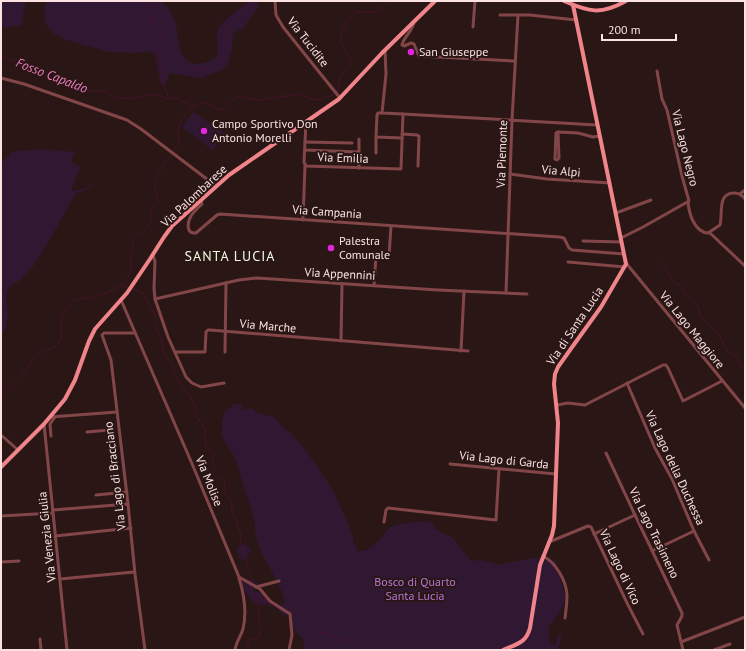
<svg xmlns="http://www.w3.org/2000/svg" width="746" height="651" font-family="'PT Sans',sans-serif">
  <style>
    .green { fill: #301833 }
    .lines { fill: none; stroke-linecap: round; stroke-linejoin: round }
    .stream { stroke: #451329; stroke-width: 1 }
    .street { stroke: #834648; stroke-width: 3 }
    .secondary { stroke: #ef848a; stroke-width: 4 }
    .poi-dot { fill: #e325df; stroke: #2a1715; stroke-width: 1.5 }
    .labels { text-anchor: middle; stroke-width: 4; stroke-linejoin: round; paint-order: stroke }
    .street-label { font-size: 12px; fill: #fbe2e1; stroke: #2a1715 }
    .poi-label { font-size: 12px; fill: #fbe2e1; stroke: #2a1715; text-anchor: start }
    .park-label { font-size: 12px; fill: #b575d4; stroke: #2a1715 }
    .water-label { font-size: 13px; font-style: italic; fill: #ee7cc2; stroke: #2a1715 }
    .quarter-label { font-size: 14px; letter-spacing: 1px; fill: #f4fbe3; stroke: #2a1715 }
  </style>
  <rect width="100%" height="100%" fill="#2a1715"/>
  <g class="green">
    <path d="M1,1H26L21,25L8,28L1,27Z"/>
    <path d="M46,1H162C168,7 174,16 176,25C178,33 177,44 181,52C188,69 205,65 217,57C219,49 216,40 217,32C219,22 243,7 250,1L258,2V8L243,28L233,33L232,49L228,63L222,70L201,78L170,73L165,85L161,84L155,54L150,51L135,53L108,52L67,40L56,35L49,29L46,24L44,14Z"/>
    <path d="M194,112L225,134L213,150L182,127Z"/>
    <path d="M43,149L75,152L71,162L80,167L71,191L85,189L95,182C91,190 82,191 75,194L48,243L33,266L20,280L9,287L6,296L8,315L6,327L1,336V164L12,152L15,151Z"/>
    <path d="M233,404H241L243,410L252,408L256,412L275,418L283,428L290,432L307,452L331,487L348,523L353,538V542L357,547L356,551C372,554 381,535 391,527C396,523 420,522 427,521L432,523L435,529L453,538L471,561L482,560L498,565L533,558H540L541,562C546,560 550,561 555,560L557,564L555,568C558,575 566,592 565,599C563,610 555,619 548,627L550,644L555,646L559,634L562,635L558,650H302L305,640C296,633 292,627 291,616L286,613L287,618C284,616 282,613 279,611C276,607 271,607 267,603C265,604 262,605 260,605C251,604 244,590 242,582L246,579L253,580L260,585L258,589H253V591C262,592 267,595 270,604L281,605L285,603C280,576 253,552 255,522L235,458L222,436V421L225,412L232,407Z"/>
    <path d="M245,544L251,550L245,560L239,558L237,549L240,545Z"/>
  </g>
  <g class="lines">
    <g class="stream">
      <path d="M146,1L150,9L155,44L159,54L163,81L169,99"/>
      <path d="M150,17C154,21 158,25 161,29C164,34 165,41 168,46C174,59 191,73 205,69C229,63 223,47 227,27L253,3"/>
      <path d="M1,56L15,62L33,66L44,72L51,73L59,76L64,81H75L78,85L87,87L89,90L97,92L102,90L107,92L115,98H127L133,99L146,95H156L169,99L178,98L183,102L194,106"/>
      <path d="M337,92L340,77L349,66L351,62C349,55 344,51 342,44C338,34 348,19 356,12H376L390,1"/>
      <path d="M660,260L675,283L679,284C682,290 692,304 698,306L700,316L720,336L724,346L729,353L737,357L740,360V366L745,368"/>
      <path d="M121,286L128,287"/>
      <path d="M133,289L143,293L154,313L156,321L155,327L162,341L163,352L173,366L175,376L195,404L196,417L199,419L200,422L206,430L204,440L206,443V447L214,453L212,461L215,466L213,473C215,479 222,478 225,482L224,493L231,499L232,510L241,535L240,540L247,562V568L252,579L249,588C255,598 258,596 267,601C271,604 274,606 279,608"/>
      <path d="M1,395L22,375L34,359L40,353L54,347L61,340C62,333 61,322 62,316C63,313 66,310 67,308C76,296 81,300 94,297C103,295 119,288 126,281C133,272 130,259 132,248C134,231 142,236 149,225C153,219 149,213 152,207C153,205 156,203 158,201C157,194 154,189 155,183C157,168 176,152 179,140C181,136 177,132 178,128C181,118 195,101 206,103C211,104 215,107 220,110L225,108L235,98L242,97L259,100L298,94L312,99L319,100L335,94"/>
      <path d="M288,610L300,615L320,632L352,643L359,650"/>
      <path d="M248,650V643L251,639L253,640L259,637L261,630L259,620V610L254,596"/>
    </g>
    <g class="street">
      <path d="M275,1L276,15L283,27L340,98"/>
      <path d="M500,15H530L576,20"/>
      <path d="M414,21C414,30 404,36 402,45L404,46L411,43L414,44L418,54L419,56L515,61"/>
      <path d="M473,27L475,1"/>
      <path d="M1,78L24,84L127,120L141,129L216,186"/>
      <path d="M382,113H378L377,115L376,137L402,138"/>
      <path d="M403,114L597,125"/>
      <path d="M306,122L304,162L306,166L401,169L403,114L382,113L386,74L385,50"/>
      <path d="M558,132L559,158L557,160L555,159L556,133C557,132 558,132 559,132L578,133L593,137L600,136"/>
      <path d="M402,134L417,135L419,136L418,166"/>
      <path d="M305,142L352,143"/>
      <path d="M305,150L359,152"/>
      <path d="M376,153V137"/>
      <path d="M359,168V139"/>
      <path d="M510,174L547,179L610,183"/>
      <path d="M740,194L745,190"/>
      <path d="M201,200L202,204C199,207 194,211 191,216C187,223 186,234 196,233L217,215L220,214L559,237L564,238L569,248L572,250L624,254"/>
      <path d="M688,202C689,213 694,232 708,233L720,225C723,214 717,193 734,193C739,193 742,195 745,199"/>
      <path d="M616,213L651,200"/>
      <path d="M303,220L305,165"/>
      <path d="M710,233L745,266"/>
      <path d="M621,238L643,227L689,201L682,176L667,110L662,99L657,71"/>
      <path d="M583,241L622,242"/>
      <path d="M153,255L155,262L154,288L155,299L168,337L186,377L192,383L201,387L224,383"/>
      <path d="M568,262L625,267"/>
      <path d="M626,263L745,408"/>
      <path d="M374,285L376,256H389L391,226"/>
      <path d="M506,293L512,120L518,15"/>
      <path d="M155,299L239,280L257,278L438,290L527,294"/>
      <path d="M121,300L193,466L239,577L260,589L270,601L290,614L292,635L289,650"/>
      <path d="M135,333H104L102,335L111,360L128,504L135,574L145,650"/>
      <path d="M341,341L342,284"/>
      <path d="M461,351L464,291"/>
      <path d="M176,352H205L206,332L208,330H210L468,351"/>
      <path d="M225,352L226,283"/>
      <path d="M627,383L655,448L672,479L694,531L709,560"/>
      <path d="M557,405L568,403L585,405L663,365H666L668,368L683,401L722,381"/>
      <path d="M50,417L117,412"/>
      <path d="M44,424L67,650"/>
      <path d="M87,432L109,430"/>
      <path d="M1,435L18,450"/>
      <path d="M51,436L50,424L55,417"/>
      <path d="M606,453L635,515L682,613V616L677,625L683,650"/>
      <path d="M450,464L556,474"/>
      <path d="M96,495L127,492"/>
      <path d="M53,510L128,504"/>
      <path d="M1,516L53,513"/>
      <path d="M384,522L386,510L388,508L496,520L499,469"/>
      <path d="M594,534L635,515"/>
      <path d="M55,536L131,528"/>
      <path d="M549,542L588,526L591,527L628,605L643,634"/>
      <path d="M652,551L694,531"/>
      <path d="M543,556C556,563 566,580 567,595C567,603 566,610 565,618"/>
      <path d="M1,562L19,561"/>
      <path d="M60,579L134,572"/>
      <path d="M256,587L279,581"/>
      <path d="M40,639L41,650"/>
      <path d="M681,642L745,617"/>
      <path d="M235,650C236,642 241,636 243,629C247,612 244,594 239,578"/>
      <path d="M714,650L730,644"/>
    </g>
    <g class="secondary">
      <path d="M564,1C589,12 601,15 626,1"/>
      <path d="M1,467L44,424L65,399L75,380L89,341L95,329L127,293L150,259L164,237L172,226L229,175L339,99L382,53L435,1"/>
      <path d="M503,650C517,644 526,643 530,628L540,565L552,535L554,526L558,423L554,384L555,374L558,367L570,350L601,307L626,264L573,5"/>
    </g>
  </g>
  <g class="poi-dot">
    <circle cx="411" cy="52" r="4"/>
    <circle cx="204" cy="131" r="4"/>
    <circle cx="331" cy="248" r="4"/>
  </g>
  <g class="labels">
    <g class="street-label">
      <text transform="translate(308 42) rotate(52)" y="4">Via Tucidite</text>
      <text transform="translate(685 148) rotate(76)" y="4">Via Lago Negro</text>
      <text transform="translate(502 154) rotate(-88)" y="4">Via Piemonte</text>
      <text transform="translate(343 158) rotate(2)" y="4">Via Emilia</text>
      <text transform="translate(561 171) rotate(5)" y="4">Via Alpi</text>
      <text transform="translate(194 196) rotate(-43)" y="4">Via Palombarese</text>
      <text transform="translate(327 212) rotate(4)" y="4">Via Campania</text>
      <text transform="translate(340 274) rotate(3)" y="4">Via Appennini</text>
      <text transform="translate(268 326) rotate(5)" y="4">Via Marche</text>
      <text transform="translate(575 326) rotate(-56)" y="4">Via di Santa Lucia</text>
      <text transform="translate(692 330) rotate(51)" y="4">Via Lago Maggiore</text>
      <text transform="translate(504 460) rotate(6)" y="4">Via Lago di Garda</text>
      <text transform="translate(675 468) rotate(65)" y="4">Via Lago della Duchessa</text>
      <text transform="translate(115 476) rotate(-97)" y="4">Via Lago di Bracciano</text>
      <text transform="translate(209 481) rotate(68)" y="4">Via Molise</text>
      <text transform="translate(654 533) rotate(64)" y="4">Via Lago Trasimeno</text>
      <text transform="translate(47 537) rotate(-96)" y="4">Via Venezia Giulia</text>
      <text transform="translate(620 567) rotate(65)" y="4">Via Lago di Vico</text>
    </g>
    <g class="poi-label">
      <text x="419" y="56">San Giuseppe</text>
      <text x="212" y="128">Campo Sportivo Don<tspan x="212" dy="14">Antonio Morelli</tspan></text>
      <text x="339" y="245">Palestra<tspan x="339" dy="14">Comunale</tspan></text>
    </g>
    <g class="park-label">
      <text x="415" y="586">Bosco di Quarto<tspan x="415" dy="14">Santa Lucia</tspan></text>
    </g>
    <g class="water-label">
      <text transform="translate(52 75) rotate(21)" y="5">Fosso Capaldo</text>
    </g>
    <g class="quarter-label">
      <text x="230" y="261">SANTA LUCIA</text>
    </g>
  </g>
  <rect width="746" height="651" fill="none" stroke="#fbe2e1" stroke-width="4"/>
  <path d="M602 34v6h74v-6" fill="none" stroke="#fbe2e1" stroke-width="2"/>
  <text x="608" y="34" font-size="12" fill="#fbe2e1" stroke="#2a1715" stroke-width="3" paint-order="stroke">200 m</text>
</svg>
